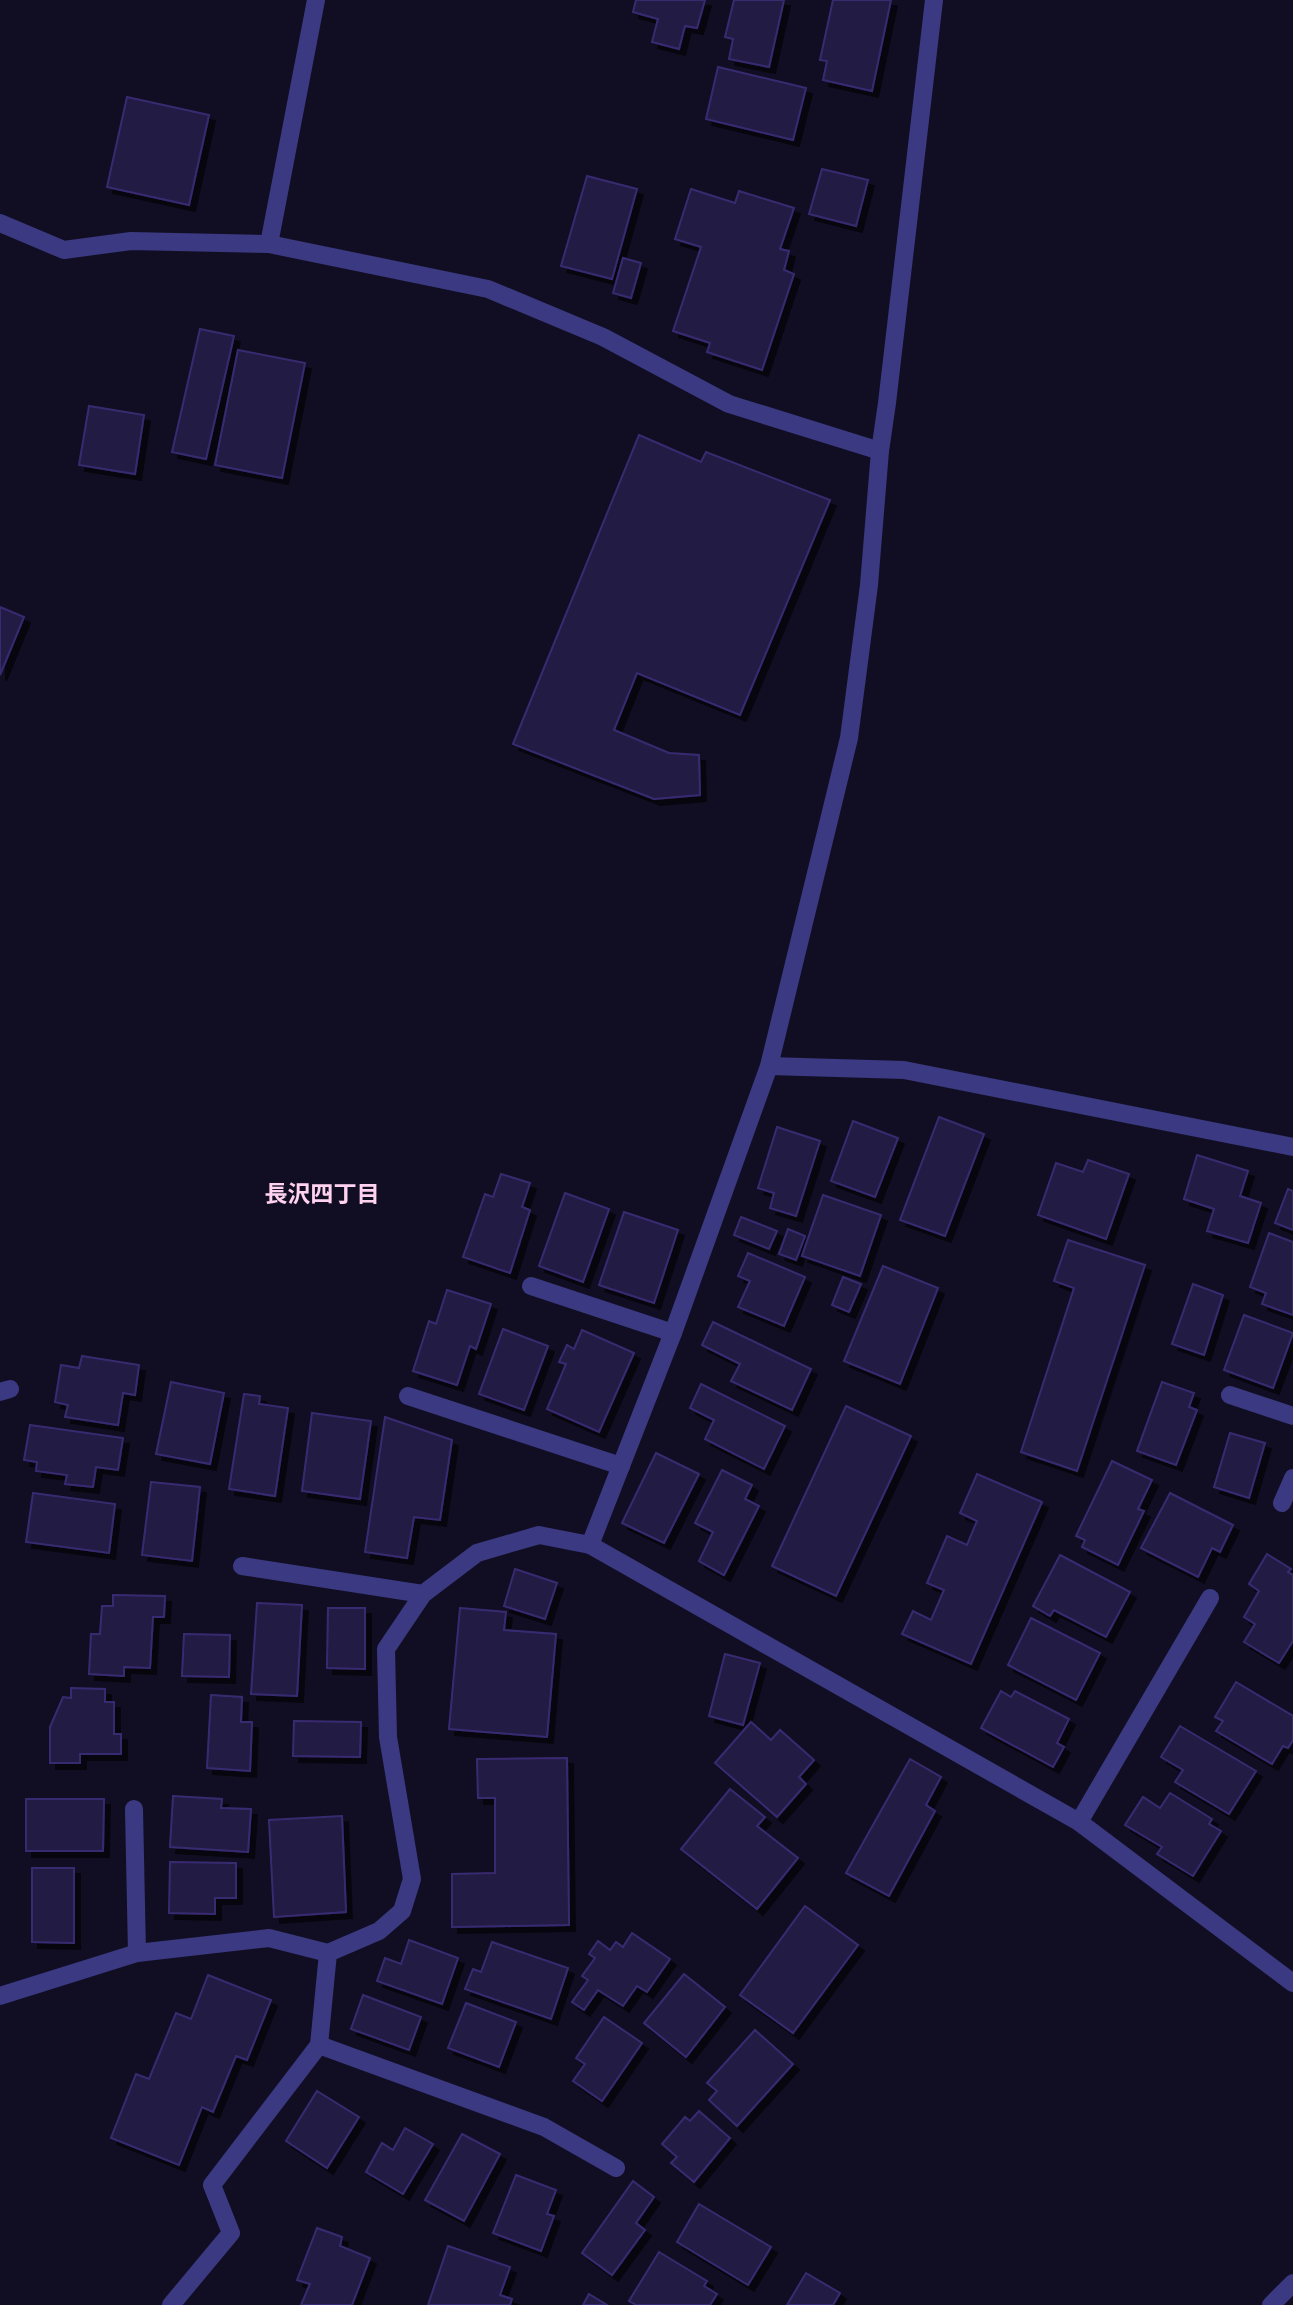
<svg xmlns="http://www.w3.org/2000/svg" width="1293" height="2305" font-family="Inter,'Noto Sans JP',sans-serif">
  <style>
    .building { fill: #221a44; stroke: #392c70; stroke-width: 2; filter: url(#shadow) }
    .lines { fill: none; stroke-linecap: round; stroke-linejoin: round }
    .lane { stroke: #3b3982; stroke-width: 18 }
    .street { stroke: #3b3982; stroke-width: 18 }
    .labels { text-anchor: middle; stroke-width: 5; stroke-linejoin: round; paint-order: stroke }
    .neighbourhood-label { font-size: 23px; font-weight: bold; fill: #ffd2ef; stroke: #110e23 }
  </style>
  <defs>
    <filter id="shadow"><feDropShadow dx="6" dy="6" stdDeviation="0" flood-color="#0009"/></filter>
  </defs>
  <rect width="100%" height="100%" fill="#110e23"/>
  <g class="building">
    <path d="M636,0H705L697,28L685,26L679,49L652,42L658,19L633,12Z"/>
    <path d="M734,0H784L769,67L729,59L733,39L725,37Z"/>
    <path d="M833,0H891L872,91L823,80L827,61L820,60Z"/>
    <path d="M718,67L806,88L793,140L706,119Z"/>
    <path d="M127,97L209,115L189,205L107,187Z"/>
    <path d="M822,169L868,180L856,226L809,214Z"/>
    <path d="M587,176L637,189L612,279L561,266Z"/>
    <path d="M691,189L735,203L739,191L794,208L780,249L789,251L784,270L794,274L762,370L707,352L710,343L673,331L701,247L675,239Z"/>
    <path d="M623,258L641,263L631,298L613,293Z"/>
    <path d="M200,329L234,336L206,459L172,452Z"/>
    <path d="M238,350L305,363L282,478L215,465Z"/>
    <path d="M89,406L144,415L135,474L79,465Z"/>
    <path d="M639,435L701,462L706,452L830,500L740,715L637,673L614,730L669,753L699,755L700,795L654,799L513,744Z"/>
    <path d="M0,607L24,617L0,675Z"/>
    <path d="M939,1117L984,1134L945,1236L900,1220Z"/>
    <path d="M853,1121L898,1138L875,1197L831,1181Z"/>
    <path d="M777,1127L820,1141L796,1216L770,1208L774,1193L758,1188Z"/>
    <path d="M1197,1155L1248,1171L1240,1196L1261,1203L1248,1243L1207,1231L1214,1209L1184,1199Z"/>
    <path d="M1088,1160L1129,1174L1106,1239L1038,1215L1056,1163L1083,1172Z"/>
    <path d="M501,1174L530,1183L522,1207L530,1210L510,1273L463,1257L485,1194L493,1197Z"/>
    <path d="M1288,1189L1293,1191V1230L1275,1223Z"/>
    <path d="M565,1193L609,1209L583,1282L539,1266Z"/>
    <path d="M823,1195L881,1215L860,1276L802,1256Z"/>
    <path d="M624,1212L678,1230L654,1303L599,1285Z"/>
    <path d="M741,1217L777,1231L769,1249L734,1235Z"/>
    <path d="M788,1229L805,1236L796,1260L779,1254Z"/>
    <path d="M1269,1233L1293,1242V1315L1262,1304L1266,1293L1250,1287Z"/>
    <path d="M1068,1240L1145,1265L1077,1471L1021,1452L1074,1288L1054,1281Z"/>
    <path d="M748,1253L805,1277L784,1326L738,1307L750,1281L738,1276Z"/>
    <path d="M883,1266L938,1288L900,1384L844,1361Z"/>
    <path d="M843,1277L861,1284L849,1312L832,1305Z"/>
    <path d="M1193,1284L1223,1295L1204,1355L1172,1344Z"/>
    <path d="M447,1290L491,1304L476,1349L470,1346L457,1385L413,1371L429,1321L436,1324Z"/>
    <path d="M1244,1315L1293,1333L1273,1388L1224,1370Z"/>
    <path d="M713,1322L811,1369L792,1410L731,1381L740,1364L702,1345Z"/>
    <path d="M503,1329L548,1346L524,1410L479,1394Z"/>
    <path d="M582,1330L634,1353L599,1432L547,1409L566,1364L559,1362L567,1345L574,1349Z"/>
    <path d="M82,1356L139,1365L135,1395L123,1393L118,1425L65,1417L68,1405L55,1402L61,1365L79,1368Z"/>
    <path d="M171,1382L224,1393L210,1464L156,1454Z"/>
    <path d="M1162,1382L1194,1393L1189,1407L1197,1410L1176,1465L1137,1451Z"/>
    <path d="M701,1384L785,1426L764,1469L705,1439L714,1420L690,1408Z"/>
    <path d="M244,1394L260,1396L259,1404L288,1408L275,1496L229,1489Z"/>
    <path d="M846,1406L911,1436L836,1596L772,1566Z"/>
    <path d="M312,1413L371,1421L360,1499L302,1491Z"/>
    <path d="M385,1417L452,1440L440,1520L414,1517L407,1558L365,1552Z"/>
    <path d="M30,1425L123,1438L118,1470L96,1467L93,1487L65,1484L67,1475L36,1471L37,1462L24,1460Z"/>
    <path d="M1230,1433L1265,1443L1249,1498L1214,1487Z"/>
    <path d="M656,1453L699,1474L664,1543L622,1523Z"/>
    <path d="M1112,1461L1152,1480L1138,1509L1144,1511L1118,1565L1082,1547L1085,1540L1076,1536Z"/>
    <path d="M722,1470L752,1485L745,1499L759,1506L724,1575L699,1561L713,1532L695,1523Z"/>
    <path d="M977,1474L1042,1502L971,1664L902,1634L913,1611L931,1620L944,1590L927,1583L947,1536L967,1545L977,1521L960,1513Z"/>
    <path d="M151,1482L200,1487L192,1561L142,1555Z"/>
    <path d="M33,1493L115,1504L109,1553L26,1542Z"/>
    <path d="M1170,1493L1233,1525L1220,1552L1212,1548L1198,1577L1141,1548Z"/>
    <path d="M1267,1554L1291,1569L1288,1572L1293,1575V1641L1279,1663L1244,1642L1255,1624L1244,1617L1259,1591L1249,1584Z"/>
    <path d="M1060,1555L1130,1592L1106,1637L1054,1610L1050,1616L1033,1606Z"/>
    <path d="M515,1569L557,1583L545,1619L504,1606Z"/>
    <path d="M113,1595L165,1596L164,1617H153L150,1668L124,1667V1676L89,1674L91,1634H100L102,1606H113Z"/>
    <path d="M257,1603L302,1605L297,1696L251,1694Z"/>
    <path d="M328,1608H365V1669L327,1668Z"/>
    <path d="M460,1608L506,1612L504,1630L556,1634L547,1737L449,1729Z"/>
    <path d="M1031,1618L1100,1653L1076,1700L1008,1665Z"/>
    <path d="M184,1634L230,1635L229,1677L182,1676Z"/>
    <path d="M725,1654L760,1663L743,1725L709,1716Z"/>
    <path d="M1236,1682L1293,1716V1740L1288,1748L1283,1746L1272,1764L1216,1731L1223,1721L1215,1717Z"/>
    <path d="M71,1688L105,1689V1702H114V1734H121V1754H80V1763H50V1727L63,1697L71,1698Z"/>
    <path d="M1001,1691L1011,1697L1015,1691L1069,1719L1057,1743L1064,1747L1053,1767L981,1728Z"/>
    <path d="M211,1695L242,1697L241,1722H252L250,1771L207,1768Z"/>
    <path d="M294,1721L361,1722L360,1757L293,1756Z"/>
    <path d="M751,1722L771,1740L780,1730L814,1760L799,1777L806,1784L777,1817L715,1763Z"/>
    <path d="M1180,1726L1256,1771L1229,1814L1175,1782L1183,1770L1161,1757Z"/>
    <path d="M567,1758L569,1925L452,1927V1874L495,1873V1798H478L477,1759Z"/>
    <path d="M910,1759L941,1777L926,1805L935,1811L889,1896L846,1873Z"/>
    <path d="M730,1789L765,1817L757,1826L798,1858L757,1909L681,1849Z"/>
    <path d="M1170,1793L1212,1819L1209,1824L1221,1831L1193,1876L1157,1854L1162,1847L1125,1825L1143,1797L1160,1808Z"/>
    <path d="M173,1796L222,1799L221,1808L251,1809L248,1852L170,1847Z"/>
    <path d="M26,1799H104L103,1851H26Z"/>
    <path d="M342,1816L346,1912L274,1917L269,1820Z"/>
    <path d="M170,1862L236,1863V1898H215V1914L169,1913Z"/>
    <path d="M32,1868H74V1943L32,1942Z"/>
    <path d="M805,1906L858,1945L793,2033L740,1995Z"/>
    <path d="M632,1933L670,1959L647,1992L637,1986L623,2006L598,1990L584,2010L572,2002L588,1980L582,1976L595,1958L589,1954L598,1941L610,1950L616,1942L623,1947Z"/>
    <path d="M409,1940L458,1958L442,2004L377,1981L385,1958L401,1964Z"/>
    <path d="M492,1942L568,1968L551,2019L465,1989L473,1969L481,1972Z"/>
    <path d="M684,1974L725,2007L686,2057L644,2023Z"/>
    <path d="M208,1975L271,2000L247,2060L236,2056L213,2112L202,2107L179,2165L111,2138L136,2074L149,2079L176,2013L191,2019Z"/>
    <path d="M363,1995L421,2017L409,2050L351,2029Z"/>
    <path d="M466,2003L516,2022L499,2067L448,2048Z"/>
    <path d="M604,2017L642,2043L602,2101L573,2081L585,2064L576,2058Z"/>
    <path d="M755,2030L793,2064L737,2126L709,2100L717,2091L707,2083Z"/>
    <path d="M317,2091L359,2117L327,2168L286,2141Z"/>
    <path d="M699,2111L730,2138L694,2182L671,2163L677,2157L662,2144L685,2117L690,2121Z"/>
    <path d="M405,2128L433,2144L403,2194L366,2172L382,2143L393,2150Z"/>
    <path d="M462,2134L500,2154L464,2221L425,2200Z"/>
    <path d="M516,2175L556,2190L547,2214L554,2216L541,2251L493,2233Z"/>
    <path d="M633,2181L654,2197L636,2223L645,2230L612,2275L582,2253Z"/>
    <path d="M699,2204L771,2247L748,2285L677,2242Z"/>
    <path d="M317,2228L342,2237L340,2246L370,2258L352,2305H301L310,2284L297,2280Z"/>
    <path d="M448,2246L510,2267L500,2295L512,2299L510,2305H428Z"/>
    <path d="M659,2252L707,2281L704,2286L717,2294L710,2305H636L629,2301Z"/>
    <path d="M806,2273L840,2293L833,2305H787Z"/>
    <path d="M589,2294L607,2305H583Z"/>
  </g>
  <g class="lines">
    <g class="lane">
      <path d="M0,223L64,250L131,241L269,244L488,289L603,337L729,404L880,451"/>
      <path d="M269,244L316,0"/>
      <path d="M531,1286L673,1333"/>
      <path d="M1230,1395L1293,1416"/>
      <path d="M408,1396L621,1466"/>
      <path d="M1282,1503L1293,1478"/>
      <path d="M242,1566L423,1594"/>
      <path d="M134,1809L137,1953"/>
      <path d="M1079,1822L1210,1598"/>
      <path d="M319,2045L544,2127L616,2168"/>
    </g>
    <g class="street">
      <path d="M769,1066L904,1070L1293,1147"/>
      <path d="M0,1392L10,1389"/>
      <path d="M590,1545L673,1333L769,1066L849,738L869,585L880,451L887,403L934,0"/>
      <path d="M0,1996L137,1953L269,1938L328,1953"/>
      <path d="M171,2305L231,2233L212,2185L319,2045L328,1953L379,1931L402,1911L412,1879L388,1737L386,1649L423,1594L477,1553L539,1535L590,1545L1079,1822L1293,1983"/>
      <path d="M1271,2305L1293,2283"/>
    </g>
  </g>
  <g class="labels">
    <g class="neighbourhood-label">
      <text x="322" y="1202">長沢四丁目</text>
    </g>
  </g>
</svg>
